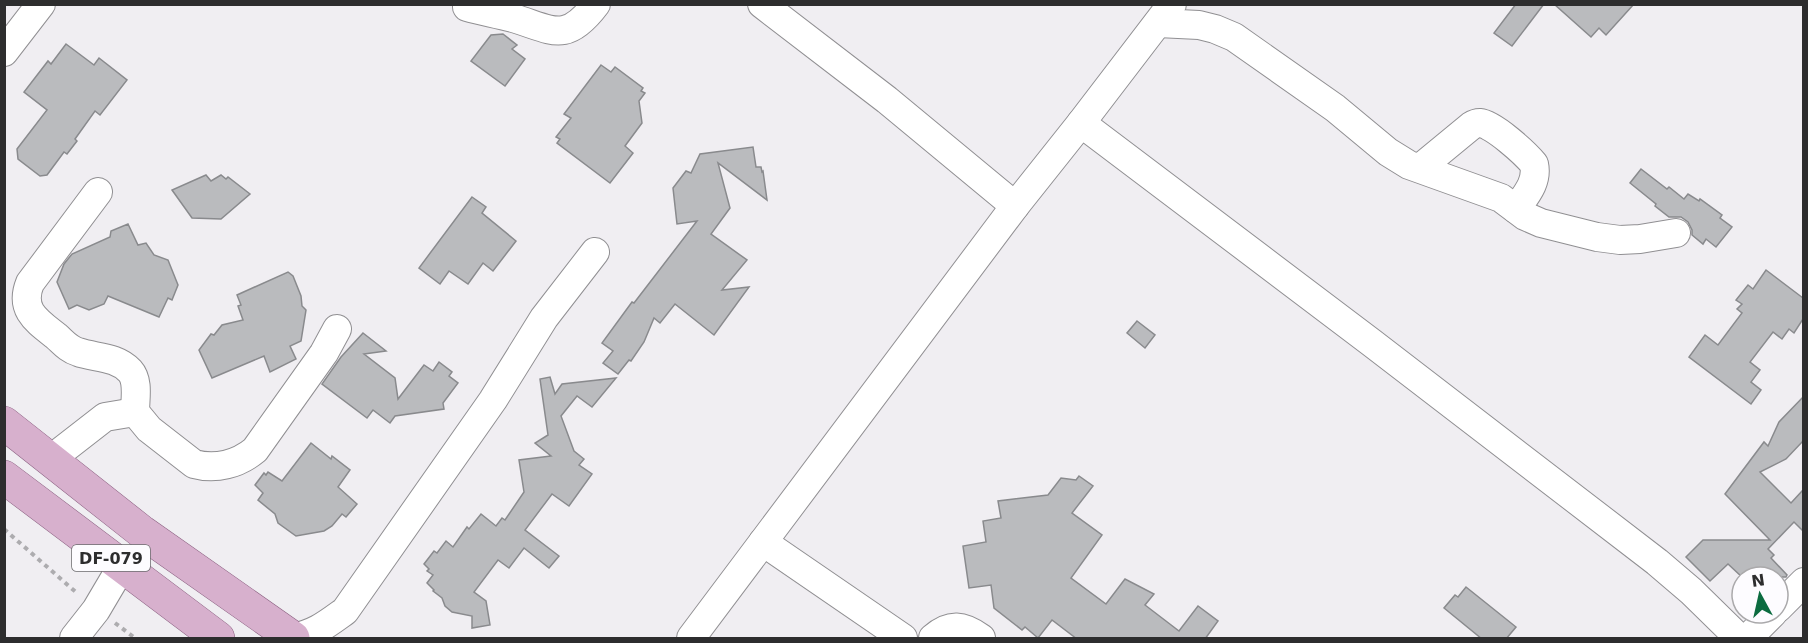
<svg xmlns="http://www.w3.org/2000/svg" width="1808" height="643" font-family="'DejaVu Sans',sans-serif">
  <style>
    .building { fill: #babbbe; stroke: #898a8d; stroke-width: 1.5 }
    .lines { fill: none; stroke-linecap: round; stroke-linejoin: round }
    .minor-casing { stroke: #908f92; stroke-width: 30 }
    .major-casing { stroke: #8a6080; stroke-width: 34 }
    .path { stroke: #adacaf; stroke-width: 4; stroke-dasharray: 4.5 4.5; stroke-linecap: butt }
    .minor { stroke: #fff; stroke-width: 28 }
    .major { stroke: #d7b0cd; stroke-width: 33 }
    .labels { text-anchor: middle; stroke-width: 4.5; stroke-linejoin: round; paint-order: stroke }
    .shield { fill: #fdfcff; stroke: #6b6b6d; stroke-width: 1.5 }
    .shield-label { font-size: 16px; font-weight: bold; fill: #2d2d2e }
  </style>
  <rect width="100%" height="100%" fill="#f0eef2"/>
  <g class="building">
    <path d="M1516,4H1544L1512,46L1494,33Z"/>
    <path d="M1554,4H1634L1606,35L1599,28L1591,37Z"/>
    <path d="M503,34L517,45L512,49L525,59L505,86L471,61L491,35Z"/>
    <path d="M66,44L94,65L99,58L127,80L100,115L95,111L75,139L77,141L67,154L64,152L47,175L40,176L18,159L17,149L47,110L24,92L48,61L51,64Z"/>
    <path d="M601,65L611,72L615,67L643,88L641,91L645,93L639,101L642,123L625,146L633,153L610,183L557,143L560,139L556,137L571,118L564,114Z"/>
    <path d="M753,147L756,167H761L762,172L763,171L767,200L718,163L730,208L711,234L747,260L722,290L749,287L714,335L675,304L660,323L654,318L644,342L631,361L629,360L618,374L603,363L613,351L602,343L632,302L634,303L697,221L677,224L673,188L686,171L691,173L700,154Z"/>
    <path d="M1641,169L1667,189L1669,187L1684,199L1688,194L1699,201L1700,199L1722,215L1720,218L1732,227L1716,247L1706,239L1703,244L1692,235V230L1688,222L1681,217H1669L1655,206L1656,204L1630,183Z"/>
    <path d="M206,175L211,181L221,175L226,179L228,177L250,194L221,219L192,218L172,190Z"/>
    <path d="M472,197L486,207L482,213L516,241L493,271L483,263L468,284L449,271L440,284L419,268Z"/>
    <path d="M128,224L138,245L146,243L154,255L168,260L178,285L172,300L168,298L159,317L108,296L104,304L89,310L77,305L69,309L57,282L64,264L72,254L110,237L111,231Z"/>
    <path d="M1766,270L1803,298V319L1794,333L1789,329L1782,339L1773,332L1750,362L1760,370L1751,382L1761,390L1751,404L1689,357L1705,335L1718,345L1742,313L1737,309L1742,304L1736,300L1748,285L1753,289Z"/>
    <path d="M288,272L293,276L301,296L302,306L306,310L301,341L290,346L296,359L270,372L264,356L212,378L199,350L211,334L214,335L222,325L243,320L238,306L241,305L237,295Z"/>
    <path d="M1137,321L1155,335L1145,348L1127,333Z"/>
    <path d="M363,333L386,351L364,354L395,378L398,399L424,365L433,371L439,362L452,372L449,376L458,383L443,403L444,409L395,416L390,423L373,410L367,418L322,384L341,357Z"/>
    <path d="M550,377L555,394L562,384L616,378L592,407L577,396L561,416L574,451L584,459L579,465L592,474L569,506L552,494L525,530L559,556L549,568L524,548L509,568L498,560L474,592L486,601L490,625L472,628V616L452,612L445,606L442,598L433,591L434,590L427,583L433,575L427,571L429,569L424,564L434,551L437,553L446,541L453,547L467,527L469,529L481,514L496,526L502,518L505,520L524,492L519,460L551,456L535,443L548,435L540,379Z"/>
    <path d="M1803,397V441L1786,459L1760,472L1791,503L1803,490V531L1794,522L1768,549L1774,555L1771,558L1787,575L1786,577H1742L1728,564L1710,581L1686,557L1703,540H1770L1725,494L1764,442L1768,446L1779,422Z"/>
    <path d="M311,443L331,459L332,456L350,470L338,487L357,504L346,517L342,514L332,526L324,531L296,536L278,523L275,514L258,500L263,493L255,485L264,473L266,475L268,472L282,481Z"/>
    <path d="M1079,476L1093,486L1072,513L1102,535L1071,578L1106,604L1125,579L1154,594L1145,605L1179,631L1198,606L1218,621L1205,639H1077L1052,620L1038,638L1025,627L1022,630L994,608L991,585L969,588L963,546L986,542L983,521L1001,518L998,501L1048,495L1061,478L1076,480Z"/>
    <path d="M1466,587L1516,627L1506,639H1482L1444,608L1455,595L1458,597Z"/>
  </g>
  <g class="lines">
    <g class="minor-casing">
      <g id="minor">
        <path d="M762,4L887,100L1015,206"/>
        <path d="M467,7C482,11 498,14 513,18C553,30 566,44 596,4"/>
        <path d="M1158,23L1199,25L1215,29L1234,37L1335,108L1388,152L1409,165L1501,198L1525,216L1541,223L1597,237L1620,240L1640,239L1676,233"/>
        <path d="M4,52L41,4"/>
        <path d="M1081,123L1372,343L1657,562L1691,591L1739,638"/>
        <path d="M1420,168L1471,126C1474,124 1476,123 1480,123C1493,124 1525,153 1534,164C1538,182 1526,195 1516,209"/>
        <path d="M98,192L30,283C19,310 37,321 56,336C63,342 68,349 78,352C95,358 116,356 130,371C139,381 135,399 135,412L149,429L194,464C216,470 238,464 255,450L324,353L337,329"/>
        <path d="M51,459L105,417L135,412"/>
        <path d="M763,542L903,638"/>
        <path d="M1778,608L1804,582"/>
        <path d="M74,638L96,610L122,566"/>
        <path d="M292,638C315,634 327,624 345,611L493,400L544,318L595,252"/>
        <path d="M691,638L1015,206L1081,123L1172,4"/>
        <path d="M933,638C950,623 963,625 981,638"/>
        <path d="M1748,638L1773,613"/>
      </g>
    </g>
    <g class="major-casing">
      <g id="major">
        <path d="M4,423L142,532L293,638"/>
        <path d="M4,477L218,638"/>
      </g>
    </g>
    <g class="path">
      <path d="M4,529L78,594"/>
      <path d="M115,623L135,638"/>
    </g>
    <use href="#minor" class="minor"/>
    <use href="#major" class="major"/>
  </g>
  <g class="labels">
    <rect class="shield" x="72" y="545" width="78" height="26" rx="4.5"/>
    <g class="shield-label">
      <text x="111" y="564">DF-079</text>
    </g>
  </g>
  <rect width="1808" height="643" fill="none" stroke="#2d2d2e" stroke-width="12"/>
  <g transform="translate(1760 595) rotate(352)"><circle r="28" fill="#fdfcff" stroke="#aaa9ab" stroke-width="1.5"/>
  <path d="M0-4.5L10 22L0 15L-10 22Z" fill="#0c6c40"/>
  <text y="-9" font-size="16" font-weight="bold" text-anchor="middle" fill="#2d2d2e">N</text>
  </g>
</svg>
